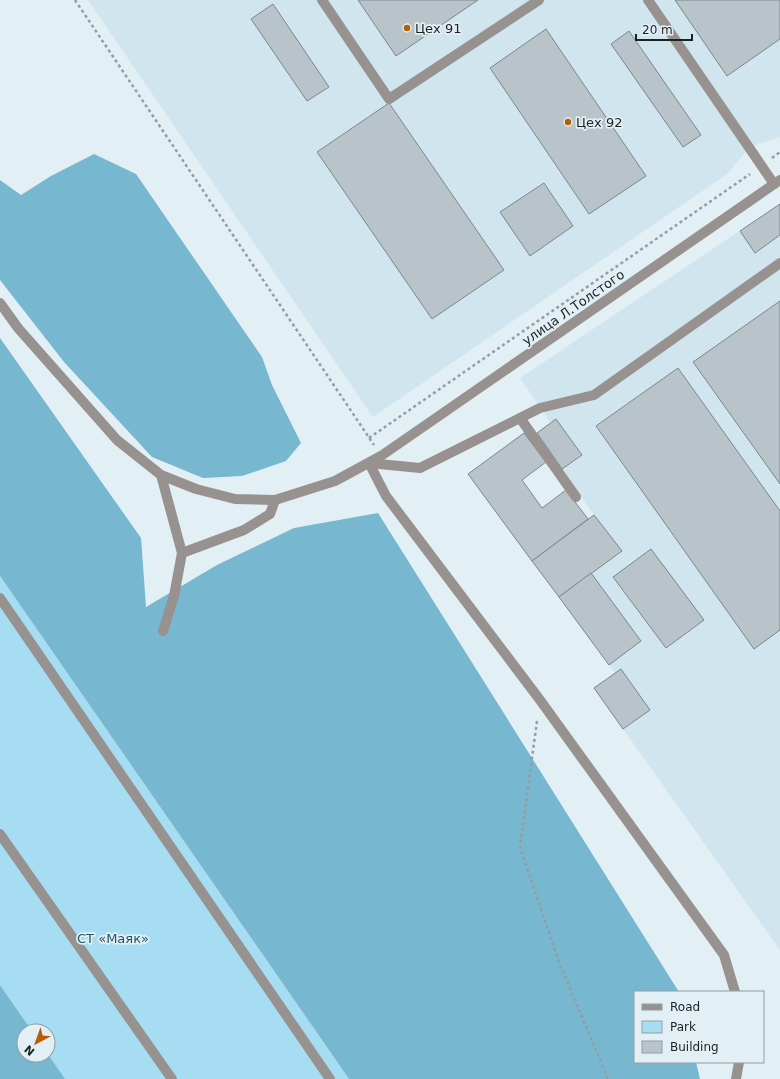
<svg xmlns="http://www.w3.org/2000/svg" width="780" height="1079" font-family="'DejaVu Sans',sans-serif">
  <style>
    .built { fill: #d0e5ee }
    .green { fill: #a7ddf3 }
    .forest { fill: #77b7d0 }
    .building { fill: #b8c4c9; stroke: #7b878c }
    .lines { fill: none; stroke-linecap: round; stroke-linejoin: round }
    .path { stroke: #949ea1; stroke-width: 2.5; stroke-dasharray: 3 3; stroke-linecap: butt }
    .minor { stroke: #979290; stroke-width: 10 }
    .poi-dot { fill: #b85d03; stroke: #e2eff4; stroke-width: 1.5 }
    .labels { text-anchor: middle; stroke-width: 3.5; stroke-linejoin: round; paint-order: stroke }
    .poi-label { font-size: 13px; fill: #1c2122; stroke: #e2eff4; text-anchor: start }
    .street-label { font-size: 13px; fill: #1c2122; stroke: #e2eff4 }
    .park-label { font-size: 13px; fill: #215567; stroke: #e2eff4 }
  </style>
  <rect width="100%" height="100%" fill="#e2eff4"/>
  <g class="built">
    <path d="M88,0H780V137L750,147L727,174L373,417Z"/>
    <path d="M780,204V950L594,688L615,673L532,561L594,515L537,433L551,423L520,378Z"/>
  </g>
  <path class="green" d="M0,576L349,1079H65L48,1054V1031H32L0,985Z"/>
  <g class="forest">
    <path d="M94,154L136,174L262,357L272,385L301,443L286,461L242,476L203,478L152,457L64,362L0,280V180L21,195L51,176Z"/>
    <path d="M0,338L141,538L146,607L217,565L294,528L378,513L679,992H635V1062H696L700,1079H349L0,576Z"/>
    <path d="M0,985L32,1031H24V1055H48V1054L65,1079H0Z"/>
  </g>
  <g class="building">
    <path d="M358,0H478L396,56Z"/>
    <path d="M675,0H780V39L727,76Z"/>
    <path d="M273,4L329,87L307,101L251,19Z"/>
    <path d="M546,29L646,176L589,214L490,68Z"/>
    <path d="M629,31L701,135L683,147L611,44Z"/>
    <path d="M389,103L504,270L432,319L317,152Z"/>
    <path d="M544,183L573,226L530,256L500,212Z"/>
    <path d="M780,204V235L755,253L740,231Z"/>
    <path d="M780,301V484L693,362Z"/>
    <path d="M678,368L780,511V630L754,649L596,426Z"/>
    <path d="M556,419L582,455L562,469L537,433Z"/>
    <path d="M524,433L546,462L522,480L542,508L566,490L588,519L532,561L468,474Z"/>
    <path d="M594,515L622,551L559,597L532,561Z"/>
    <path d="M651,549L704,620L666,648L613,577Z"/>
    <path d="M591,573L641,641L609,665L559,597Z"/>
    <path d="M621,669L650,710L623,729L594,688Z"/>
  </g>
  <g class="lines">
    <g class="path">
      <path d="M75,0L374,445"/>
      <path d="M772,158L780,152"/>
      <path d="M369,438L750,174"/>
      <path d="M537,721L520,847L559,962L608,1079"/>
    </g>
    <g class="minor">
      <path d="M322,0L389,99L539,0"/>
      <path d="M648,0L774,184"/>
      <path d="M0,303L18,328L117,440L161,475L196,489L235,499L275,500L335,481L381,456L780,180"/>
      <path d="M520,418L576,497"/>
      <path d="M369,463L386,496L540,700L724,955L735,992"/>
      <path d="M369,463L420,468L540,408L594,395L780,263"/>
      <path d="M161,475L182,553L244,530L270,514L275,500"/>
      <path d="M0,598L330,1079"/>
      <path d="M163,631L174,596L182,553"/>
      <path d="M0,834L172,1079"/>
      <path d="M736,1079L739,1062"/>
    </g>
  </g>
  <g class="poi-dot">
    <circle cx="407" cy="28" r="4"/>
    <circle cx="568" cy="122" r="4"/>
  </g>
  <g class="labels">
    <g class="poi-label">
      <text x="415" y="33">Цех 91</text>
      <text x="576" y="127">Цех 92</text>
    </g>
    <g class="street-label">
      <text transform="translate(573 307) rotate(-35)" y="5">улица Л.Толстого</text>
    </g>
    <g class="park-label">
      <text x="113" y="943">СТ «Маяк»</text>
    </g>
  </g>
  <rect x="634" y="991" width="130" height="72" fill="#e2eff4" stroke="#939da0"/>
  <rect x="642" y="1004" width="20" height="6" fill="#979290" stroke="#939da0"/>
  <text x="670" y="1011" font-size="12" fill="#1c2122">Road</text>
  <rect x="642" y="1021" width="20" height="12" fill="#a7ddf3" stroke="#939da0"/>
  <text x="670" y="1031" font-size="12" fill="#1c2122">Park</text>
  <rect x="642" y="1041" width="20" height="12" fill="#b8c4c9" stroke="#939da0"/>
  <text x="670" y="1051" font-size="12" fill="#1c2122">Building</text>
  <g transform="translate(36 1043) rotate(221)"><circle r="19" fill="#e2eff4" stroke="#939da0"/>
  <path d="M0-3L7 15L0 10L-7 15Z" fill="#b85d03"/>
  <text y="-6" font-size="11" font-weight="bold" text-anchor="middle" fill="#1c2122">N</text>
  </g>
  <path d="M636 34v6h56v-6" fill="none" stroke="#1c2122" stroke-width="2"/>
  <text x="642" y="34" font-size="12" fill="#1c2122" stroke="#e2eff4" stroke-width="3" paint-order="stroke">20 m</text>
</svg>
